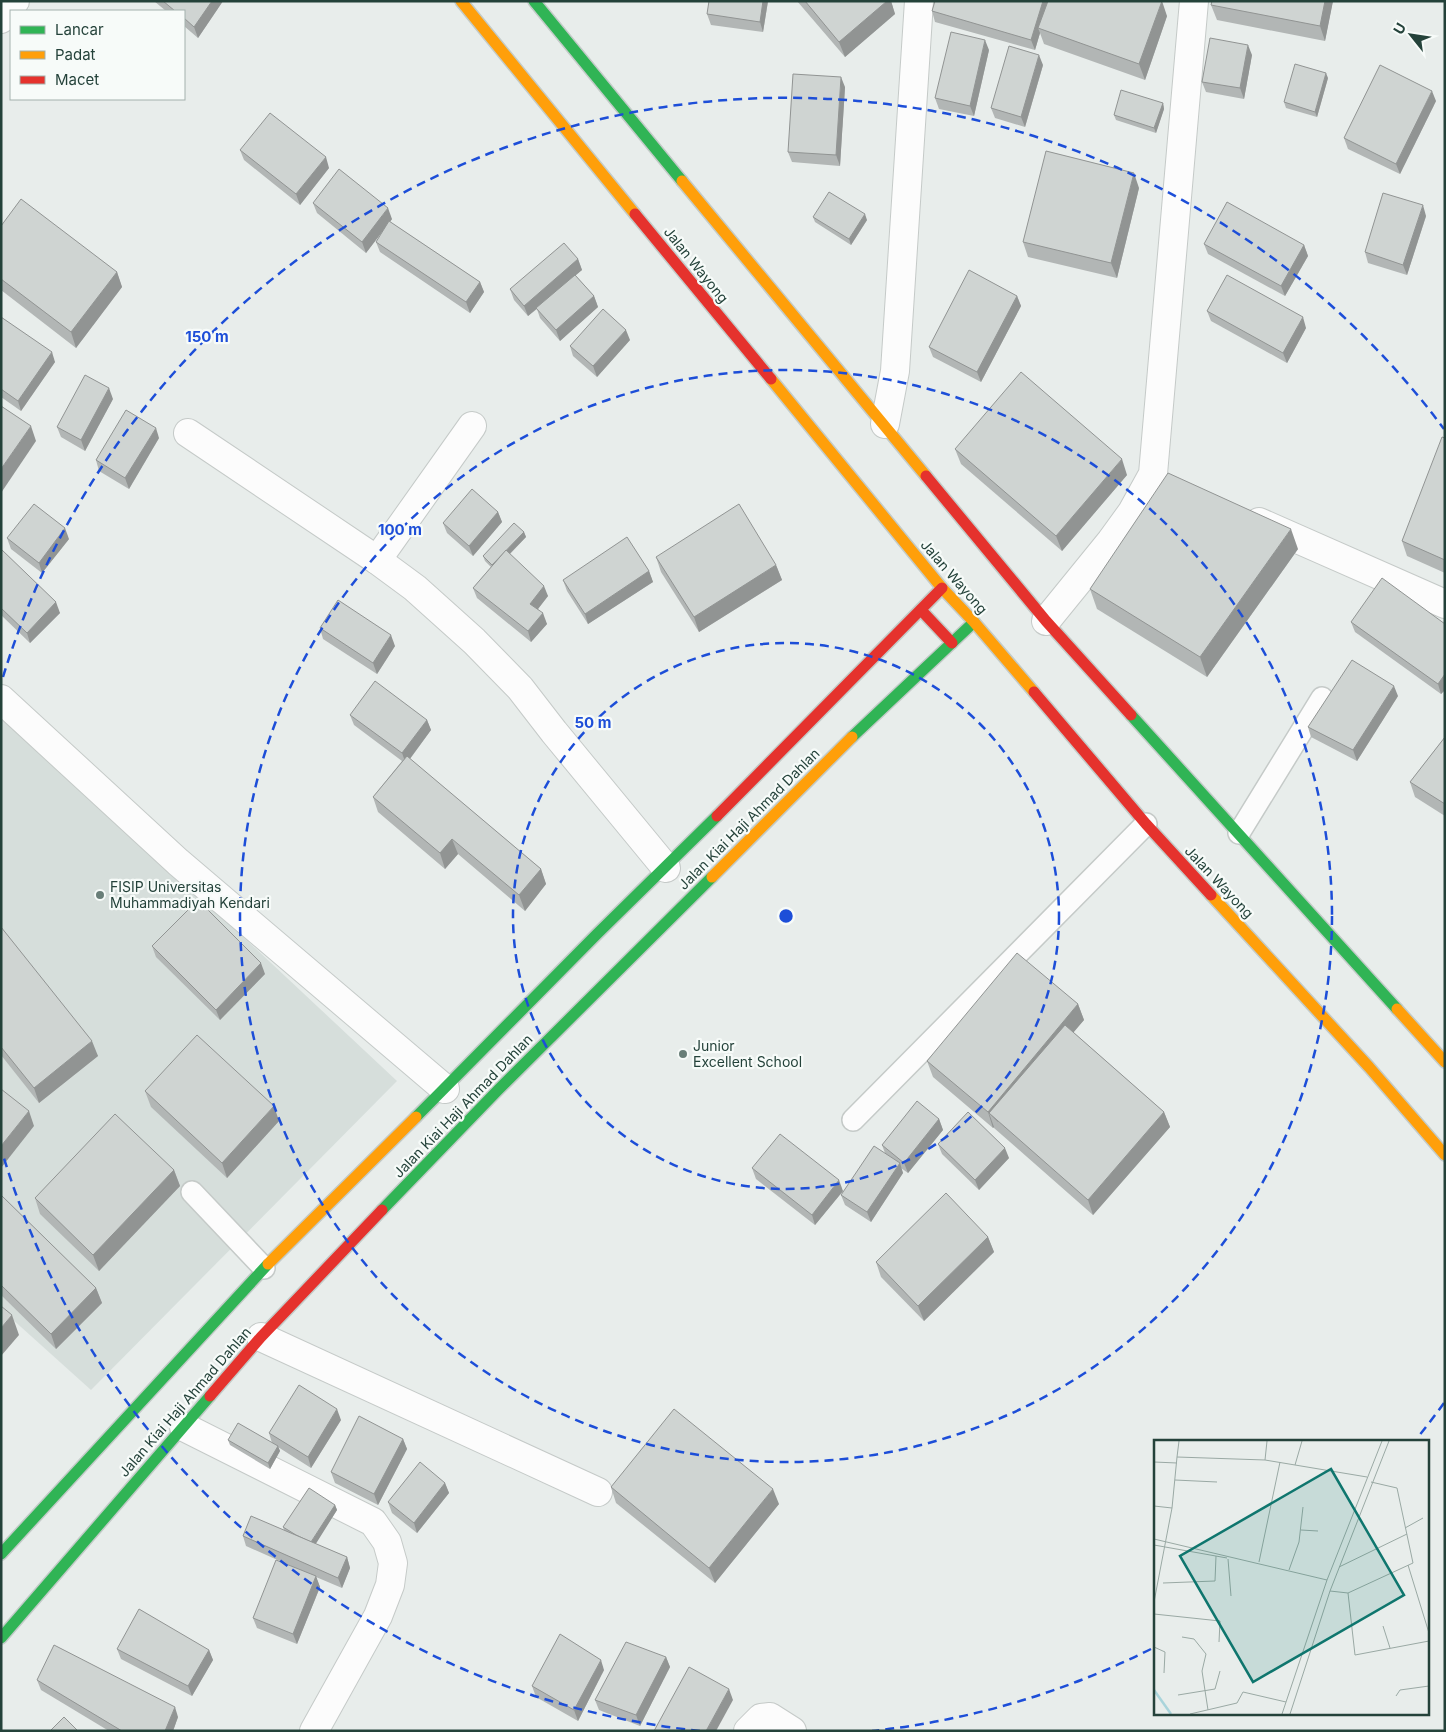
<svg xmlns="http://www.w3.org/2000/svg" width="1446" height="1732" font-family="Inter,sans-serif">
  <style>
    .built { fill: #d6dedb }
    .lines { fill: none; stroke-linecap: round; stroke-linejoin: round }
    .lane-casing { stroke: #c5cac8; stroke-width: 24 }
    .street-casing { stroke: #c5cac8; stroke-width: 30 }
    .fast-casing { stroke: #c3cbc8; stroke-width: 14 }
    .slow-casing { stroke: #c3cbc8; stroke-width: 14 }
    .jam-casing { stroke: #c3cbc8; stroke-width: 14 }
    .lane { stroke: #fcfcfc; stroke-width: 21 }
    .street { stroke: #fcfcfc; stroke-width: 28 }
    .fast { stroke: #30b455; stroke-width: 11 }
    .slow { stroke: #ff9f0a; stroke-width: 11 }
    .jam { stroke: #e5322d; stroke-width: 11 }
    .wall { fill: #b2b6b5 }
    .shaded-wall { fill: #919493 }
    .building { fill: #cfd4d2; stroke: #919493 }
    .ring { fill: none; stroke: #1d4ed8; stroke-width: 2.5; stroke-dasharray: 9 6 }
    .poi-dot { fill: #697e78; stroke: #f7fbf9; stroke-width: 2 }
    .labels { text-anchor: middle; stroke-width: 4.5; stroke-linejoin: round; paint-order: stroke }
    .street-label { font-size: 14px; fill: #24423a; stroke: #f7fbf9 }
    .poi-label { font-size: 14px; fill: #24423a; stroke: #f7fbf9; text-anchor: start }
    .inset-river { fill: none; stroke: #a9d4db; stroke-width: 2.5 }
    .inset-road { fill: none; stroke: #9aa9a4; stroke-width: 1 }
    .view { fill: #0f766e; fill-opacity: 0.15; stroke: #0f766e; stroke-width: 2.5 }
    .inset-edge { fill: none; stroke: #24423a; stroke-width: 2.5 }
    .centre { fill: #1d4ed8; stroke: #f7fbf9; stroke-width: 2.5 }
    .ring-label { font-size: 15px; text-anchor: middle; font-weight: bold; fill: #1d4ed8; stroke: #f7fbf9; stroke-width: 4.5; stroke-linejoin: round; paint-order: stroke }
  </style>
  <rect width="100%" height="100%" fill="#e8edeb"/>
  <path class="built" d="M1,710L397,1081L91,1390L1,1309Z"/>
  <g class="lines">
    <g class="lane-casing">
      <g id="lane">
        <path d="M1239,833L1322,698"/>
        <path d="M853,1120L1146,824"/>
        <path d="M192,1192L264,1268"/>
      </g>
    </g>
    <g class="street-casing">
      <g id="street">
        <path d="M1,19L15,1"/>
        <path d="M885,424L895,371L919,1"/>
        <path d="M188,433L377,560L415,588L474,641L520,688L554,732L666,868"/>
        <path d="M1259,522L1445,604"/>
        <path d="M377,560L472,426"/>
        <path d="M1046,621L1111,541L1132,512L1153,474L1194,1"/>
        <path d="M1,699L178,862L445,1089"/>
        <path d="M261,1337L598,1492"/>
        <path d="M184,1427L373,1522L387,1542L393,1563L390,1585L378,1616L314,1731"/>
        <path d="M748,1731L761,1718L770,1717L792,1731"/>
      </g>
    </g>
    <g class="fast-casing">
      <g id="fast">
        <path d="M534,1L682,181"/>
        <path d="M1131,715L1397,1009"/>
        <path d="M852,737L974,622"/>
        <path d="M416,1117L597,934L717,816"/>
        <path d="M382,1210L498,1090L712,877"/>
        <path d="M1,1554L268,1264"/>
        <path d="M1,1638L210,1396"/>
      </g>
    </g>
    <g class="slow-casing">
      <g id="slow">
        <path d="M461,1L635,214"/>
        <path d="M682,181L926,476"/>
        <path d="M771,379L942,588L974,622L1034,692"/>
        <path d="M712,877L852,737"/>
        <path d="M1211,895L1369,1067L1445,1155"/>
        <path d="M1397,1009L1445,1062"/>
        <path d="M268,1264L416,1117"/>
      </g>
    </g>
    <g class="jam-casing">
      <g id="jam">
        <path d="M635,214L771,379"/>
        <path d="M926,476L1046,621L1131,715"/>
        <path d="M921,610L952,643"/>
        <path d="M1034,692L1146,824L1211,895"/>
        <path d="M717,816L942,588"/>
        <path d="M210,1396L261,1337L382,1210"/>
      </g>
    </g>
    <use href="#lane" class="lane"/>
    <use href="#street" class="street"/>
    <use href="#fast" class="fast"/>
    <use href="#slow" class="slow"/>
    <use href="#jam" class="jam"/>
  </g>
  <g class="wall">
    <path d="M154,1H223L198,38L184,26V11H166Z"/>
    <path d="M768,1L763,32L711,25L707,14Z"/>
    <path d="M797,1H891L895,14L845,57Z"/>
    <path d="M1333,1L1325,41L1217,20L1211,5Z"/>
    <path d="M1047,2L1167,16L1145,80L1044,44L1040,33L1035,50L935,22L932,11Z"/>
    <path d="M989,50L974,116L939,109L935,98Z"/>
    <path d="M1252,55L1244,99L1206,92L1202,82Z"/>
    <path d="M1043,65L1025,127L995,118L991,108Z"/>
    <path d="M1328,78L1317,117L1286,108L1284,102Z"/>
    <path d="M845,87L840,166L792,162L788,152Z"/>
    <path d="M1436,101L1400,174L1348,149L1344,138Z"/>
    <path d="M1163,103L1164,109L1156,133L1116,120L1114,115Z"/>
    <path d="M240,150L329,168L300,205L244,160Z"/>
    <path d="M1139,188L1117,278L1028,257L1023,242Z"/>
    <path d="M313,203L392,219L390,222L480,282L484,292L470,313L380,252L376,242L385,228L366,253L317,213Z"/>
    <path d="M1426,216L1407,275L1368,263L1365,252Z"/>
    <path d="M813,217L867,220L851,245L815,222Z"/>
    <path d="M1,226L117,272L122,287L76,348L1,290Z"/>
    <path d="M1204,244L1304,245L1308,256L1285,296L1208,254Z"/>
    <path d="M578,259L582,270L575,275L594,296L598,307L560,341L540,318L537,309L528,316L514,300L510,289Z"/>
    <path d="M1017,296L1021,306L981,382L933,357L929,347Z"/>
    <path d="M1207,311L1306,328L1287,363L1211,321Z"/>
    <path d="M1,317L55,362L21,411L1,397Z"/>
    <path d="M630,340L597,377L573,356L570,346Z"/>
    <path d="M113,399L85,451L61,437L57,427Z"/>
    <path d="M159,438L129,489L99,471L96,460Z"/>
    <path d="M1445,438V573L1407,556L1402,541Z"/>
    <path d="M955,449L1127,475L1062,551L961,464Z"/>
    <path d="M498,512L502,522L473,556L447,533L443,523Z"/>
    <path d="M524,532L526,537L510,554L548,596L538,609L547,624L531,642L477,598L473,588L491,567L485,561L483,556Z"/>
    <path d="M7,538L69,539L42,573L11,549Z"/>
    <path d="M1,549L60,613L30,643L1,615Z"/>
    <path d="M1298,549L1207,677L1097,609L1090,589Z"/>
    <path d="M656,557L776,565L782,580L699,632L661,572Z"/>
    <path d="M649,571L653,582L588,624L567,591L563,580Z"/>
    <path d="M1351,622L1445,624V690L1441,694L1355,632Z"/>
    <path d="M320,628L395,646L377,674L323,639Z"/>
    <path d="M1398,696L1357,761L1311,737L1308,727Z"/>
    <path d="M350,715L427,720L431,730L410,759L541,869L546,884L525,911L458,854L445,869L378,812L373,797L402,761L354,725Z"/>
    <path d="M1445,737V816L1415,797L1410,782Z"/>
    <path d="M1,927L98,1056L39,1103L1,1055Z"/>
    <path d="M152,946L265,974L220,1020L156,957Z"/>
    <path d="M1078,1004L1084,1020L1073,1032L1164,1112L1170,1127L1093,1215L994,1128V1127L993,1128L933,1077L927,1061Z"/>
    <path d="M145,1091L279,1121L227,1178L151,1107Z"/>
    <path d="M939,1119L943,1130L908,1173L901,1168L903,1173L871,1222L845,1205L841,1195L885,1153L882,1145Z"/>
    <path d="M938,1144L1009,1158L979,1190L942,1154Z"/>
    <path d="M752,1168L843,1191L815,1225L756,1179Z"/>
    <path d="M174,1170L180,1186L99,1271L40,1214L35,1198Z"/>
    <path d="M1,1195L96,1288L102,1303L56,1349L1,1295Z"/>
    <path d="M988,1237L994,1252L924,1321L881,1277L876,1262Z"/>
    <path d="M341,1420L311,1468L278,1447L280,1451L270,1469L230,1445L228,1440L272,1443L269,1433Z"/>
    <path d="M403,1439L407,1449L378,1505L335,1483L331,1472Z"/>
    <path d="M445,1483L449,1493L417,1533L392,1513L388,1502Z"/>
    <path d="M611,1487L779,1504L715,1583L616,1503Z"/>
    <path d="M335,1505L337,1510L315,1544L347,1557L350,1568L342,1588L316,1577L320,1587L297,1644L257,1628L253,1618L300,1570L246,1546L243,1536L284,1530L283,1527Z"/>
    <path d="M117,1649L209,1650L213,1660L192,1696L121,1659Z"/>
    <path d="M666,1657L670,1667L640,1726L599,1710L595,1700Z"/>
    <path d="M604,1670L578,1721L536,1697L532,1686Z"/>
    <path d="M37,1680L178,1717L173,1731H109L41,1690Z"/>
  </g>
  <g class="shaded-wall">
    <path d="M212,1H223L198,38L194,27Z"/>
    <path d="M763,1H768L763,32L760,22Z"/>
    <path d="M887,1H891L895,14L845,57L839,42Z"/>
    <path d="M1043,1H1047L1048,5L1038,28L1040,33L1035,50L1031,40Z"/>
    <path d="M1162,1L1167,16L1145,80L1139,64Z"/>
    <path d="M1325,1H1333L1325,41L1320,26Z"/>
    <path d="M985,40L989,50L974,116L970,106Z"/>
    <path d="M1248,45L1252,55L1244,99L1240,88Z"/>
    <path d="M1039,55L1043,65L1025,127L1021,117Z"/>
    <path d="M1326,73L1328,78L1317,117L1315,112Z"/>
    <path d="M841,77L845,87L840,166L836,155Z"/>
    <path d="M1432,91L1436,101L1400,174L1396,164Z"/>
    <path d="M1163,103L1164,109L1156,133L1154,128Z"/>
    <path d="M326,157L329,168L300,205L296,194Z"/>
    <path d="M1134,173L1139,188L1117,278L1111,263Z"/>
    <path d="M1423,205L1426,216L1407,275L1403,265Z"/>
    <path d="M388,208L392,219L366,253L362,242Z"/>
    <path d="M865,214L867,220L851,245L849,239Z"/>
    <path d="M1304,245L1308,256L1285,296L1281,286Z"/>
    <path d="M578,259L582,270L528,316L524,306Z"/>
    <path d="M117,272L122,287L76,348L71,332Z"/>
    <path d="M480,282L484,292L470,313L466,302Z"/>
    <path d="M594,296L598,307L560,341L556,330Z"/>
    <path d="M1017,296L1021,306L981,382L977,372Z"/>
    <path d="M1303,317L1306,328L1287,363L1283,353Z"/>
    <path d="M626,330L630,340L597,377L593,366Z"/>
    <path d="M52,352L55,362L21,411L18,401Z"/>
    <path d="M109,388L113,399L85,451L81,440Z"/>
    <path d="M31,426L36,441L1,493V469Z"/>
    <path d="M156,428L159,438L129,489L125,478Z"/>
    <path d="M1122,459L1127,475L1062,551L1056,536Z"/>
    <path d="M498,512L502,522L473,556L469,546Z"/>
    <path d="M65,528L69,539L42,573L39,563Z"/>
    <path d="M1291,529L1298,549L1207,677L1200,657Z"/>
    <path d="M524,532L526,537L494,570L492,565Z"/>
    <path d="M776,565L782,580L699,632L694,617Z"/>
    <path d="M649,571L653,582L588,624L585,614Z"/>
    <path d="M544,586L548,596L534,614L530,604Z"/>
    <path d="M56,602L60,613L30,643L27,633Z"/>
    <path d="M543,613L547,624L531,642L528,631Z"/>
    <path d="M391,635L395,646L377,674L373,663Z"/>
    <path d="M1445,674V690L1441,694L1438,684Z"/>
    <path d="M1394,686L1398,696L1357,761L1353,750Z"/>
    <path d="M427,720L431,730L406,764L402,753Z"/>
    <path d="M452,839L458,854L445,869L440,853Z"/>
    <path d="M541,869L546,884L525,911L519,895Z"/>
    <path d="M261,963L265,974L220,1020L216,1010Z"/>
    <path d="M1078,1004L1084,1020L998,1122L989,1113L994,1127L993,1128L988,1112Z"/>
    <path d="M92,1041L98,1056L39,1103L34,1088Z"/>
    <path d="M274,1106L279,1121L227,1178L222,1163Z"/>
    <path d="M29,1111L34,1126L1,1168V1146Z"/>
    <path d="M1164,1112L1170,1127L1093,1215L1088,1200Z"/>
    <path d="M939,1119L943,1130L908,1173L904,1163Z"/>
    <path d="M1005,1148L1009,1158L979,1190L975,1180Z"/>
    <path d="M900,1163L903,1173L871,1222L867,1212Z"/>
    <path d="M174,1170L180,1186L99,1271L93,1255Z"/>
    <path d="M839,1180L843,1191L815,1225L812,1215Z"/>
    <path d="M988,1237L994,1252L924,1321L918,1306Z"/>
    <path d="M96,1288L102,1303L56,1349L51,1334Z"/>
    <path d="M12,1315L19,1335L1,1356V1328Z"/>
    <path d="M337,1409L341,1420L311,1468L308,1457Z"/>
    <path d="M403,1439L407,1449L378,1505L374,1494Z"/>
    <path d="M278,1446L280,1451L270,1469L268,1463Z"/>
    <path d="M445,1483L449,1493L417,1533L414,1523Z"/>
    <path d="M773,1489L779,1504L715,1583L709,1568Z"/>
    <path d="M335,1505L337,1510L312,1550L310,1544Z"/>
    <path d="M347,1557L350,1568L342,1588L338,1578Z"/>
    <path d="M316,1576L320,1587L297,1644L293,1634Z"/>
    <path d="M209,1650L213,1660L192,1696L188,1686Z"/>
    <path d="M666,1657L670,1667L640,1726L636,1715Z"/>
    <path d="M601,1660L604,1670L578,1721L574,1710Z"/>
    <path d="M729,1689L733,1700L716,1731H706Z"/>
    <path d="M175,1707L178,1717L173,1731H165Z"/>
  </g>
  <g class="building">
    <path d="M163,1H212L194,27L184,18V11H175Z"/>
    <path d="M709,1H763L760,22L707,14Z"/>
    <path d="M805,1H887L839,42Z"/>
    <path d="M935,1H1043L1031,40L932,11Z"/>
    <path d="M1048,1H1162L1139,64L1038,28Z"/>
    <path d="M1212,1H1325L1320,26L1211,5Z"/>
    <path d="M951,32L985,40L970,106L935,98Z"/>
    <path d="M1210,38L1248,45L1240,88L1202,82Z"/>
    <path d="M1009,46L1039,55L1021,117L991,108Z"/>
    <path d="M1295,64L1326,73L1315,112L1284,102Z"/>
    <path d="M1380,65L1432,91L1396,164L1344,138Z"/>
    <path d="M793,74L841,77L836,155L788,152Z"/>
    <path d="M1121,90L1163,103L1154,128L1114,115Z"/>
    <path d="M270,113L326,157L296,194L240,150Z"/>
    <path d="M1046,151L1134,173L1111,263L1023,242Z"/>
    <path d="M339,169L388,208L362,242L313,203Z"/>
    <path d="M829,192L865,214L849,239L813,217Z"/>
    <path d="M1383,193L1423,205L1403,265L1365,252Z"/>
    <path d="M21,199L117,272L71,332L1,279V226Z"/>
    <path d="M1227,202L1304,245L1281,286L1204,244Z"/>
    <path d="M389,221L480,282L466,302L376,242Z"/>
    <path d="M564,243L578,259L524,306L510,289Z"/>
    <path d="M969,270L1017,296L977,372L929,347Z"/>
    <path d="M575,275L594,296L556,330L536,308Z"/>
    <path d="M1227,275L1303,317L1283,353L1207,311Z"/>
    <path d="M603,309L626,330L593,366L570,346Z"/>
    <path d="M1,317L52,352L18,401L1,389Z"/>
    <path d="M1021,372L1122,459L1056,536L955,449Z"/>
    <path d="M85,375L109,388L81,440L57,427Z"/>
    <path d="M1,406L31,426L1,469Z"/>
    <path d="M126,410L156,428L125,478L96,460Z"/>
    <path d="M1442,437L1445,438V560L1402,541Z"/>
    <path d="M1168,473L1291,529L1200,657L1090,589Z"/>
    <path d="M472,489L498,512L469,546L443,523Z"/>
    <path d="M34,504L65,528L39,563L7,538Z"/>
    <path d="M739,504L776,565L694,617L656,557Z"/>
    <path d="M514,523L524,532L492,565L483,556Z"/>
    <path d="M627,537L649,571L585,614L563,580Z"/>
    <path d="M1,549L56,602L27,633L1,608Z"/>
    <path d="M506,550L544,586L530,604L543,613L528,631L473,588Z"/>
    <path d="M1382,578L1445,624V674L1438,684L1351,622Z"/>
    <path d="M338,600L391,635L373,663L320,628Z"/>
    <path d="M1352,660L1394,686L1353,750L1308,727Z"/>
    <path d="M375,681L427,720L402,753L350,715Z"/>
    <path d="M1445,737V804L1410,782Z"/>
    <path d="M407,756L541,869L519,895L452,839L440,853L373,797Z"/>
    <path d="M198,900L261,963L216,1010L152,946Z"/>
    <path d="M1,927L92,1041L34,1088L1,1047Z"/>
    <path d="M1017,953L1078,1004L988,1112L927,1061Z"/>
    <path d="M1065,1025L1164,1112L1088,1200L989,1113Z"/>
    <path d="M197,1035L274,1106L222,1163L145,1091Z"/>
    <path d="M1,1089L29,1111L1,1146Z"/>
    <path d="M917,1101L939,1119L904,1163L882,1145Z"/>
    <path d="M968,1112L1005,1148L975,1180L938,1144Z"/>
    <path d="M115,1114L174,1170L93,1255L35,1198Z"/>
    <path d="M780,1134L839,1180L812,1215L752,1168Z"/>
    <path d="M874,1146L900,1163L867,1212L841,1195Z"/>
    <path d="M946,1193L988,1237L918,1306L876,1262Z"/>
    <path d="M1,1195L96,1288L51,1334L1,1285Z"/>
    <path d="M1,1306L12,1315L1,1328Z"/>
    <path d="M299,1385L337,1409L308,1457L269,1433Z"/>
    <path d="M674,1409L773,1489L709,1568L611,1487Z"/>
    <path d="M359,1416L403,1439L374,1494L331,1472Z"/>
    <path d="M238,1423L278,1446L268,1463L228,1440Z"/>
    <path d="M420,1462L445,1483L414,1523L388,1502Z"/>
    <path d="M309,1488L335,1505L311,1542L296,1535L283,1527Z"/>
    <path d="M251,1516L347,1557L338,1578L243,1536Z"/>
    <path d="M276,1560L316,1576L293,1634L253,1618Z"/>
    <path d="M139,1609L209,1650L188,1686L117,1649Z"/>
    <path d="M560,1634L601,1660L574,1710L532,1686Z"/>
    <path d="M626,1642L666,1657L636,1715L595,1700Z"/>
    <path d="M54,1645L175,1707L165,1731H122L37,1680Z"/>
    <path d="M689,1667L729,1689L706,1731H654Z"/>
    <path d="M64,1717L78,1731H50Z"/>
  </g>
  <g class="ring">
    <circle cx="786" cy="916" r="273"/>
    <circle cx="786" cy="916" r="546"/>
    <path d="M1444 1403A819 819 0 0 1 1418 1437M1151 1649A819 819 0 0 1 872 1731M700 1731A819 819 0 0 1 3 1155M3 677A819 819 0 0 1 1444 429"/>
  </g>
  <g class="poi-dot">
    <circle cx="100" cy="895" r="5"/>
    <circle cx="683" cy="1054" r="5"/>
  </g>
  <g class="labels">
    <g class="street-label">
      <text transform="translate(696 265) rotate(51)" y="5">Jalan Wayong</text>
      <text transform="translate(954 577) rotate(49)" y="5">Jalan Wayong</text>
      <text transform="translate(749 819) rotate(-45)" y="5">Jalan Kiai Haji Ahmad Dahlan</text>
      <text transform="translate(1219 882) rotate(47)" y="5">Jalan Wayong</text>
      <text transform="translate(463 1106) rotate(-46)" y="5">Jalan Kiai Haji Ahmad Dahlan</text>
      <text transform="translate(185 1402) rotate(-49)" y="5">Jalan Kiai Haji Ahmad Dahlan</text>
    </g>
    <g class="poi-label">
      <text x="110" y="892">FISIP Universitas<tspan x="110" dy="16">Muhammadiyah Kendari</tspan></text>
      <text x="693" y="1051">Junior<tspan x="693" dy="16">Excellent School</tspan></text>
    </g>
  </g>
  <g transform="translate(1154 1440)">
    <rect width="275" height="275" fill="#e8edeb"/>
    <path class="inset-river" d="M0,250L17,274"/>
    <path class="inset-road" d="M23,17L25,1M111,20L113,1M0,22L23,23M141,25L148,1M21,40L63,42M0,66L18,68M251,88L269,78M147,90L164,91M0,99L173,140M0,105L73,118M74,119L77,156M105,122L126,22M254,125L275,193M185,127L253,94M135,130L145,102L149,67M9,143L61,141L62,116M176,151L194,153L259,123L243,48L217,42M194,153L201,215L275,201M0,162L18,68L23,17L111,20L213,37M0,174L66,181L65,202M229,186L236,208M28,197L40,199L52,214L48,231L54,270M0,207L11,212L10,233M24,255L61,249L66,231M242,256L246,250L275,246M36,274L83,263L89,252L132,262M128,274L173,140L228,1M136,274L176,151L235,1"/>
    <path class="view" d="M177,29L250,155L99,242L26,116Z"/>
    <rect width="275" height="275" class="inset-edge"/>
  </g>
  <circle cx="786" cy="916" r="8" class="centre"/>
  <g class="ring-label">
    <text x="207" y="342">150 m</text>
    <text x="400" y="535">100 m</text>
    <text x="593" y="728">50 m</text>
  </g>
  <rect width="1446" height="1732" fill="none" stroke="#24423a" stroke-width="5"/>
  <rect x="10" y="10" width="175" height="90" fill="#f7fbf9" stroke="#a3b1ad"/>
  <rect x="20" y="26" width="25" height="8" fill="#30b455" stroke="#a3b1ad"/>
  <text x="55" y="35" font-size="15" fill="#24423a">Lancar</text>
  <rect x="20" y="51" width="25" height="8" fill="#ff9f0a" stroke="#a3b1ad"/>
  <text x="55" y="60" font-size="15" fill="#24423a">Padat</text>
  <rect x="20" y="76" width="25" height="8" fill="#e5322d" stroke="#a3b1ad"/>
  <text x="55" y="85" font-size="15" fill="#24423a">Macet</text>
  <g transform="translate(1411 35) rotate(300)" stroke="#f7fbf9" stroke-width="4" paint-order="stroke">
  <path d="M0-4L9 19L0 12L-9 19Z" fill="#24423a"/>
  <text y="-8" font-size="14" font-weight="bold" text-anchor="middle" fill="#24423a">U</text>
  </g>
</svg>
